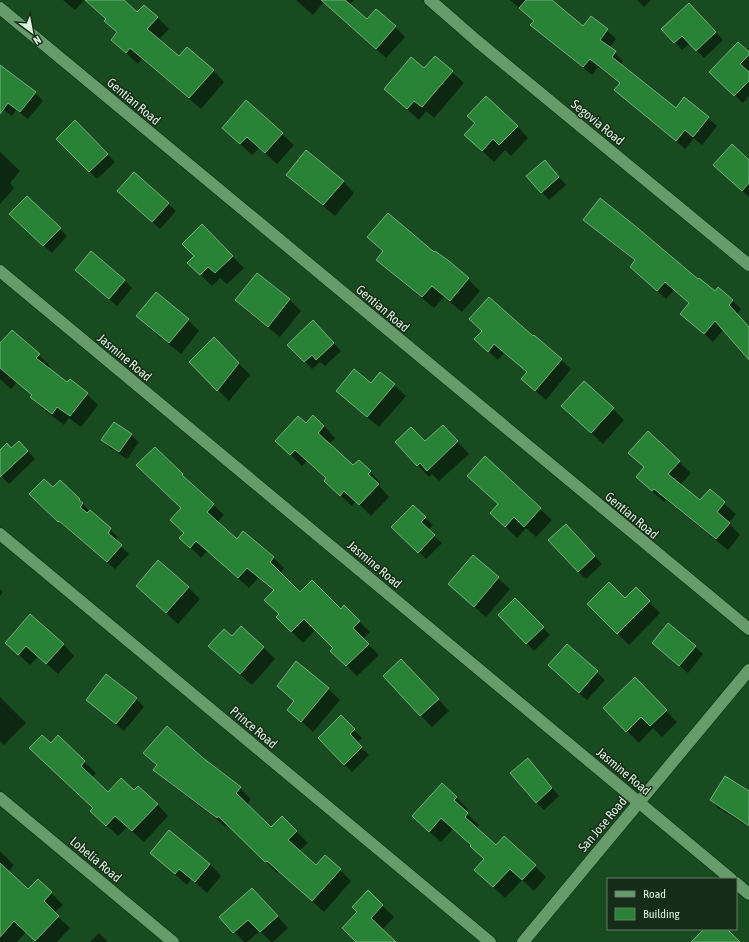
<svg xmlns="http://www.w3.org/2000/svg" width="749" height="942" font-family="'Asap Condensed',sans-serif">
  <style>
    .shadow { fill: #0007 }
    .building { fill: #288337; stroke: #79ad7d }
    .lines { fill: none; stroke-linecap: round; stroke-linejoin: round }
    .street-casing { stroke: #072e0e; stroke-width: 13 }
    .street { stroke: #689b6c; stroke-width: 12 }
    .labels { text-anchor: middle; stroke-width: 3; stroke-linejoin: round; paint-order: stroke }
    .street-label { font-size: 13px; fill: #daf5db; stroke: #162b18 }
  </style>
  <rect width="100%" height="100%" fill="#194b20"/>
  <g class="shadow">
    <path d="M63,0H84L75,10Z"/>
    <path d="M85,0H122L138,14L157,17L169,29L158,40L179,58L213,70L224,82L201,109L142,59L138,64L124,51L112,40L118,33L105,21L106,19Z"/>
    <path d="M296,0H354L349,5L367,21L395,27L405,37L386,58L324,2L313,15Z"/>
    <path d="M510,0H551L583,28L592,17L616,39L609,48L623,61L620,65L676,110L708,118L717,126L702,145L694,138L685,149L616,90L620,84L598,67L592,75L540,33L531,25L535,21Z"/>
    <path d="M637,0H651L644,7Z"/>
    <path d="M697,12L723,40L704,58L690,43L682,50L675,42Z"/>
    <path d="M749,54V70L747,72L749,74V96L743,103L718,80Z"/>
    <path d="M425,70L452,72L464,83L434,118L426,111L419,120L385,89Z"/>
    <path d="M0,73L35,93L43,101L28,119L16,110L12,116L0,107Z"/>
    <path d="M246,102L294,145L277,164L259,148L252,155L223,128Z"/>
    <path d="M75,122L115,162L97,179L57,139Z"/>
    <path d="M517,126L528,138L511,156L505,150L494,162L477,146Z"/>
    <path d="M0,152L20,171L10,183L14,188L0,204Z"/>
    <path d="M749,161V197L722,173Z"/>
    <path d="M552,169L566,185L549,200L542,192Z"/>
    <path d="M288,175L343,181L354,193L335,216L299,186Z"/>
    <path d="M118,191L168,204L176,211L160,229Z"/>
    <path d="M584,220L698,281L715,292L732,300L741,309L737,314L749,327V358L724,329L713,342L682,314L690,304L674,290L666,299L631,267L636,262L593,228Z"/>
    <path d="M18,222L60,229L67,236L52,253Z"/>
    <path d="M202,226L244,268L227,284L220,278L212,286L189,263L195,256Z"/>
    <path d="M368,237L434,253L435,252L468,279L480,291L462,312L444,297L434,308L389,271L377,260L384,252Z"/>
    <path d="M76,270L124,280L132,288L117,306Z"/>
    <path d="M258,274L290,300L301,311L280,337L248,312L237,300Z"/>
    <path d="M138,316L188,320L199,331L181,354L149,328Z"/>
    <path d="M313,322L341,351L325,366L320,362L312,369L289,345Z"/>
    <path d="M534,336L571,369L546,400L522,379L528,373L504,353L498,360L475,339Z"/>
    <path d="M0,345L39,355L50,366L48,369L67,383L87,394L98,405L81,427L69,418L64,425L43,409L31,397L33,396L17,382L11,389L0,379Z"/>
    <path d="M226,350L250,375L229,401L190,362Z"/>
    <path d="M394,385L406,396L379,427L349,402Z"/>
    <path d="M613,409L624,420L603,444L574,417Z"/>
    <path d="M306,424L324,426L335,438L329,444L353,467L359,461L381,483L379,486L389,497L371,516L356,501L352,506L337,492L327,479L307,461L302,466L288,452Z"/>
    <path d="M131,435L139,442L127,459L110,448L103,440Z"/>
    <path d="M454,438L469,454L439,481L432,474L429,477L418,465L425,442Z"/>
    <path d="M19,442L35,459L9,484L0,475V451L11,449Z"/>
    <path d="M155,448L224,515L217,523L237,540L273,557L284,568L280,573L300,594L341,610L344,607L370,632L363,639L379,655L357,676L332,651L334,648L316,629L303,643L277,617L280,614L274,591L258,578L249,588L207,551L201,558L181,538L185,534L182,508Z"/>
    <path d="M485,458L552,520L536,537L526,528L517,538L491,513L499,505L468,476Z"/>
    <path d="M679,462L691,473L680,485L700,502L710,491L736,514L729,523L740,535L728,550L666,500L664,502L637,477L645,468Z"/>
    <path d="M53,488L79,500L90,512L118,537L115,541L129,554L115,569L66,528L38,502Z"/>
    <path d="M413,506L433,525L428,530L442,543L426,559L393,527Z"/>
    <path d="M573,533L602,564L586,579L578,572Z"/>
    <path d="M473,556L510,589L486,617L461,595Z"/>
    <path d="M137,586L188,587L200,599L178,624Z"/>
    <path d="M0,589L3,592L0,596Z"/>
    <path d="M636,589L660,613L629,645L588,604L625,599Z"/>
    <path d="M515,599L550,635L534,651L499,615Z"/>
    <path d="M669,624L703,654L688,673L661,650Z"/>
    <path d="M232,638L263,647L275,659L252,685L221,657Z"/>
    <path d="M6,643L63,644L74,656L58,674L38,656L30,665Z"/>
    <path d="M567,645L605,680L587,700L557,673Z"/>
    <path d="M297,663L328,689L340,700L313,732L288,709L295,702L278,686Z"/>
    <path d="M413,672L449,711L432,727L384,677Z"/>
    <path d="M635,679L677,722L662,737L653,728L639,743L604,708Z"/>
    <path d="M0,697L26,723L4,745L0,741Z"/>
    <path d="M136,699L144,707L124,731L87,700Z"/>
    <path d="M341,717L362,738L356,743L369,755L352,772L319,738Z"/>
    <path d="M58,737L96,773L92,778L108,794L157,804L168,816L144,842L127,827L118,836L103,822L51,745Z"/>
    <path d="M144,753L202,759L240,788L251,799L247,805L271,828L282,817L308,843L299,851L316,867L340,870L351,881L324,912L279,871L277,873L230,827L229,829L166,781L154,770L157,766Z"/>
    <path d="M528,759L559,796L544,810L536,802Z"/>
    <path d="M442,784L468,809L465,812L479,825L476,828L496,846L535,866L546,877L534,891L522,880L505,898L487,881L485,860L472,846L453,829L441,842L425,828Z"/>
    <path d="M749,792V827L718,808L711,800Z"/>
    <path d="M0,851L14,865L8,872L28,890L38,880L63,905L54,913L70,928L57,942H37L26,932L17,942H0Z"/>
    <path d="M151,853L210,864L221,876L207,893L191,879L187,885Z"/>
    <path d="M263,900L288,928L273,942H271L260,931L247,942H244L220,917Z"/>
    <path d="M382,905L394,917L382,930L394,942H357L343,928Z"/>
    <path d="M99,933L108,942H90Z"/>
  </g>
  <g class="building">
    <path d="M85,0H124L137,12L144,5L158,17L147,29L179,56L187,47L214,70L189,98L130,48L126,53L111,40L117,32L104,21L106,19Z"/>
    <path d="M321,0H345L367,19L376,9L396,26L376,49Z"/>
    <path d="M526,0H552L583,26L591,16L608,29L600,40L616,51L612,57L676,108L684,97L709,117L693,137L685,130L676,141L614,90L620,83L590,59L583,67L530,25L534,21L519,8Z"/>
    <path d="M689,3L716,32L696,51L682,36L674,43L661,29Z"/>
    <path d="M738,42L749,52V55L740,64L749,72V81L734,96L709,72Z"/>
    <path d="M435,56L453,71L422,107L414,101L407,109L384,89L411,57L424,68Z"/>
    <path d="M0,65L36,92L20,112L8,103L0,114Z"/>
    <path d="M486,96L518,126L499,145L493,139L482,151L464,135L475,123L467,116Z"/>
    <path d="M246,100L283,133L265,153L247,137L240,144L222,128Z"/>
    <path d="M75,120L108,154L89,172L56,139Z"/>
    <path d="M732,144L749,160V183L742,191L713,165Z"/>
    <path d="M306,150L344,181L323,205L286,175Z"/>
    <path d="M545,160L559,177L541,193L526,176Z"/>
    <path d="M134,172L169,203L152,222L117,191Z"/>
    <path d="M27,196L61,228L43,246L9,214Z"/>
    <path d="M600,198L634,225L698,279L699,278L715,291L718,287L733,300L729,305L749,327V360L715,321L704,334L680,314L689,303L665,282L657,291L630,267L635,260L583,220Z"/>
    <path d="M388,213L434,252L435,251L449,261L469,278L450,301L432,286L422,297L376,260L383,251L367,237Z"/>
    <path d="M202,224L233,256L215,273L208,267L200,275L187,263L194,256L182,244Z"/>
    <path d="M91,251L125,280L109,299L75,270Z"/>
    <path d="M257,273L290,299L268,327L235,300Z"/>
    <path d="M156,292L189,319L169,343L136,316Z"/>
    <path d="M489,297L533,336L534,335L562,359L535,391L521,379L527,372L494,344L488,352L474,339L482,331L469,319Z"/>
    <path d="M313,320L334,343L316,360L312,355L304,362L287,345Z"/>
    <path d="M12,330L40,354L36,358L67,382L70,379L88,393L70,416L57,407L52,414L30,397L32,395L0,368V343Z"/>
    <path d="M214,337L239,363L217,391L189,362Z"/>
    <path d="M354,369L371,383L380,372L395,384L367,417L336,391Z"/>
    <path d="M584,381L614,408L591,433L561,406Z"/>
    <path d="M313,415L324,426L318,433L353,465L359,460L371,471L368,474L379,484L359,505L344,491L340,496L324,481L326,478L295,450L290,455L275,441L298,416L306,423Z"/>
    <path d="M114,422L132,434L119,452L101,440Z"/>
    <path d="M443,425L458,441L427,471L420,463L417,466L395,442L411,427L425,441Z"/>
    <path d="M648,431L680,461L668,474L700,500L710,489L725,502L717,512L730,523L716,539L654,489L652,491L636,477L644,467L628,453Z"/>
    <path d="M19,441L28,451L0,477V450L7,443L11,448Z"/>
    <path d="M155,447L183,474L182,475L214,504L207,512L237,539L243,531L274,557L270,562L300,592L312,580L341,609L344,605L360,621L353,628L369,644L346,666L330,651L333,648L304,619L291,632L276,617L279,614L264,600L274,590L247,568L238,578L196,541L190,548L179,538L184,533L170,520L181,508L136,465Z"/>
    <path d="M485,456L541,508L524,527L514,517L505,527L490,513L498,504L467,476Z"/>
    <path d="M44,479L53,487L60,480L80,499L79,500L83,503L80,507L87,513L90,510L111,528L108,533L122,545L107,562L59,521L58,522L29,494Z"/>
    <path d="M413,505L426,517L421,522L435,535L418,553L391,527Z"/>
    <path d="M566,524L595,556L578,572L548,540Z"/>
    <path d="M473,555L499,577L474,607L448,584Z"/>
    <path d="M158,560L189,587L166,613L136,586Z"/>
    <path d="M609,582L625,598L636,587L650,601L617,634L587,604Z"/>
    <path d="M515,598L544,627L526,644L498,615Z"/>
    <path d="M30,614L64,644L46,664L26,646L18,655L5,643Z"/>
    <path d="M668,623L696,646L679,666L652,643Z"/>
    <path d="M241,626L264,647L240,674L208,646L224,629L232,636Z"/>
    <path d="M567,644L598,671L579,693L548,665Z"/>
    <path d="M401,659L439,699L420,716L383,676Z"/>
    <path d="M296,661L329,688L301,722L287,710L294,701L277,686Z"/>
    <path d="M106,674L137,698L116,724L86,700Z"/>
    <path d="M635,677L667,710L650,726L641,717L626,732L603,708Z"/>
    <path d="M341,715L355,729L350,734L362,747L344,765L318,738Z"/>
    <path d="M167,726L203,758L241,787L236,793L271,827L282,816L297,831L288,840L316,865L325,855L341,869L312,901L267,861L265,862L218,816L217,818L153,770L157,765L143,753Z"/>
    <path d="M42,735L51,743L58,735L85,761L81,766L108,792L121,778L134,790L138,786L158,804L132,831L115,816L106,826L90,811L93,808L29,748Z"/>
    <path d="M528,758L552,788L536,803L510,773Z"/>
    <path d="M725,776L749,791V826L710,800Z"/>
    <path d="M442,783L457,797L454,800L468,813L465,817L496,845L504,836L536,865L522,880L510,869L493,887L474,870L484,859L470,846L471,845L441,818L429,832L412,816Z"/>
    <path d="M169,830L210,864L195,882L179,869L175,874L150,853Z"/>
    <path d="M0,863L28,889L38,879L52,892L44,901L59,916L35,941L14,921L0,937Z"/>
    <path d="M252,888L278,916L260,932L248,920L233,933L219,917Z"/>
    <path d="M368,890L383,905L371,918L396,942H356L342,928L357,912L352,907Z"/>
    <path d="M704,929H727L740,942H691Z"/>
  </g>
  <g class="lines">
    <g class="street-casing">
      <g id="street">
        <path d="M430,0L477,41L749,265"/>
        <path d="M0,8L749,629"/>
        <path d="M0,271L731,879"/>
        <path d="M0,534L490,942"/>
        <path d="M0,798L173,942"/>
        <path d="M736,883L749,894"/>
        <path d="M523,942L749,670"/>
      </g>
    </g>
    <use href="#street" class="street"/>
  </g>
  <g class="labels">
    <g class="street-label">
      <text transform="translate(134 101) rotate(40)" y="5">Gentian Road</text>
      <text transform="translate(598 122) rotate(39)" y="5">Segovia Road</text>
      <text transform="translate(383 308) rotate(40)" y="5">Gentian Road</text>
      <text transform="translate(125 357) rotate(40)" y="5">Jasmine Road</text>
      <text transform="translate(632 515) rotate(40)" y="5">Gentian Road</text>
      <text transform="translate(375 564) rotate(40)" y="5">Jasmine Road</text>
      <text transform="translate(254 727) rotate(40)" y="5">Prince Road</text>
      <text transform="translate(624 771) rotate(40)" y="5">Jasmine Road</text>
      <text transform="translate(602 824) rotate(-50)" y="5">San Jose Road</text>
      <text transform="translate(96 859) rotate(40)" y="5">Lobelia Road</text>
    </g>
  </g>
  <rect x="607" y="878" width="130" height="52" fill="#162b18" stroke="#647c66"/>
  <rect x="615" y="891" width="20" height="6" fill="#689b6c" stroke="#647c66"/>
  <text x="643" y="898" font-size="12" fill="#daf5db">Road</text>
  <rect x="615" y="908" width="20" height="12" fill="#288337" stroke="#647c66"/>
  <text x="643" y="918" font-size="12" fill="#daf5db">Building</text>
  <g transform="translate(32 32) rotate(148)" stroke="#162b18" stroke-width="3" paint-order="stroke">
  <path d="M0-3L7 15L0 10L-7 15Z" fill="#daf5db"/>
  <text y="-6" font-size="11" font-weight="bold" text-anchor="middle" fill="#daf5db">N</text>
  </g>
</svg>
